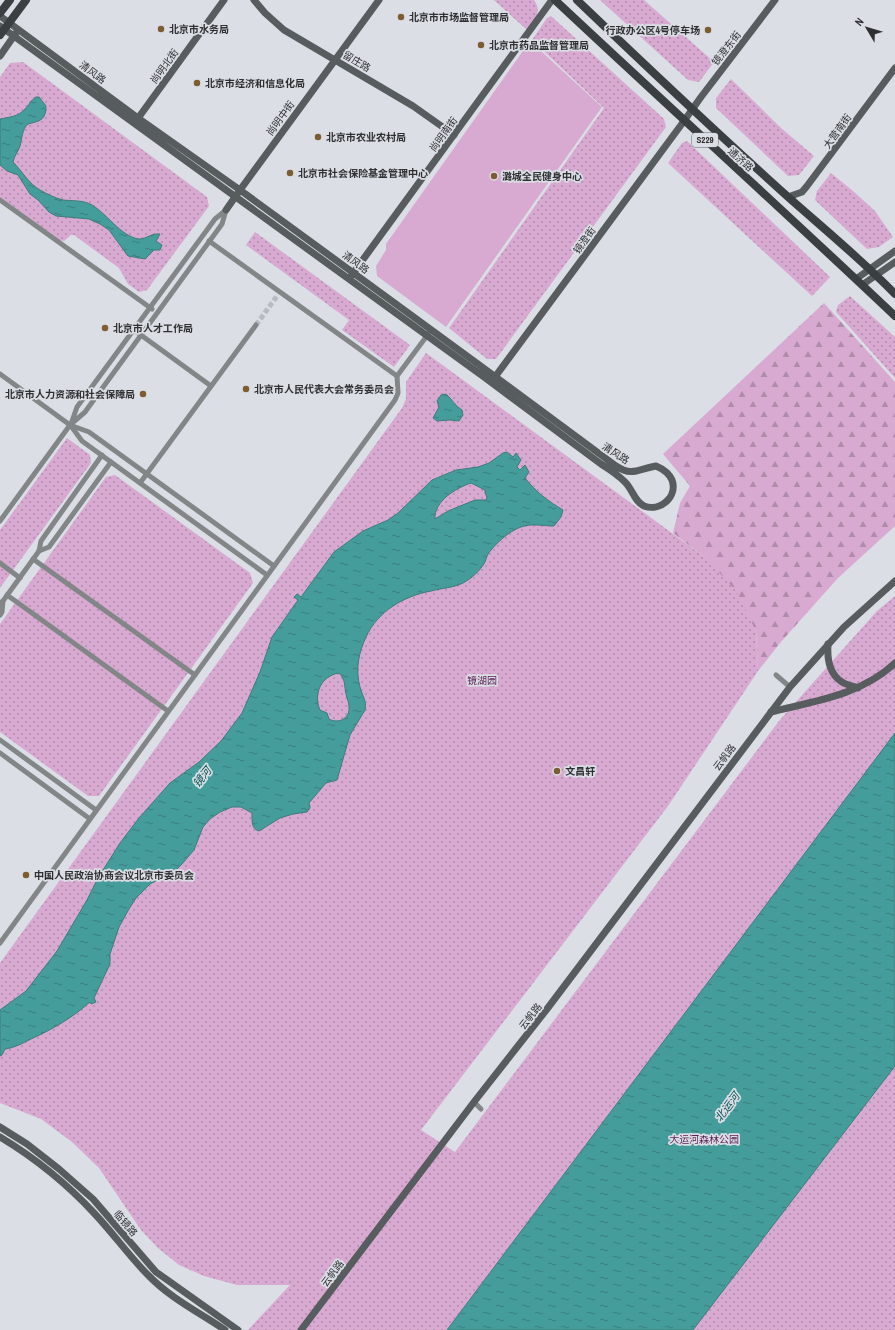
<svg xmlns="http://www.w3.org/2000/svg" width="895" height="1330" font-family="'Archivo Narrow','Noto Sans SC',sans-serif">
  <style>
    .forest { fill: url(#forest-firs) }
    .park { fill: url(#park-dots) }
    .pitch { fill: #d8aad1 }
    .water { fill: url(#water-ripples); stroke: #3d7c7b; fill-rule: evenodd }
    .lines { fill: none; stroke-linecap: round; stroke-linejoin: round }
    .street-tunnel { stroke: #b8bbc1; stroke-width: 5; stroke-dasharray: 5 2.5; stroke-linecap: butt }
    .street { stroke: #828687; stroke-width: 5 }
    .secondary { stroke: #575c5e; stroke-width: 7 }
    .primary { stroke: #3a3f41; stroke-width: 8 }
    .poi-dot { fill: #7c5d32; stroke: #dbdee5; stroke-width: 1.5 }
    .labels { text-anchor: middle; stroke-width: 3.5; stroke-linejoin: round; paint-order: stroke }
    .shield { fill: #dbdee5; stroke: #616467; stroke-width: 1 }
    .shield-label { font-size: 9px; font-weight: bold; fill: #2d2f31 }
    .poi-label { font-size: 10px; font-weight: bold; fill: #2d2f31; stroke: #dbdee5; text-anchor: start }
    .street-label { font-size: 10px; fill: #2d2f31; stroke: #dbdee5 }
    .park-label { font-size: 10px; fill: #5b1f56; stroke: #dbdee5 }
    .water-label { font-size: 11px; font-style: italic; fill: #005251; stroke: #dbdee5 }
  </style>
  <defs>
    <pattern id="forest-firs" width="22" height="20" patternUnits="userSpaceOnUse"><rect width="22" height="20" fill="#d8aad1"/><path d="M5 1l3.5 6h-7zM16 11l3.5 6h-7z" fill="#b08baa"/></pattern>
    <pattern id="park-dots" width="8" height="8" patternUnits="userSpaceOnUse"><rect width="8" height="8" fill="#d8aad1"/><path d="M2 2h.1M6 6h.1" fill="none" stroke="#b08baa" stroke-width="1.8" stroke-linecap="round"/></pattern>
    <pattern id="water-ripples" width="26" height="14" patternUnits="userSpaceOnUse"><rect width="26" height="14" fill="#449d9b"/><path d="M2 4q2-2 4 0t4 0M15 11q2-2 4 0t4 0" fill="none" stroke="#39807f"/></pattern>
  </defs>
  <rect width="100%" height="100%" fill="#dbdee5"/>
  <path class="forest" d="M824,303L895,382V526L838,578L780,643L758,671L756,631L706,558L673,533L680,503L690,486L663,454Z"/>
  <g class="park">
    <path d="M494,0H534C543,12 534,20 527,30Z"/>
    <path d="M600,0H644L714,62L699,82L688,80Z"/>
    <path d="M551,16L664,119L666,127L496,359H487L449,328L604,108L532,40L547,18Z"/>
    <path d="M23,62L207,197L209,206L147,290L139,292L128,284L119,268L74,235H71L64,241L59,240L0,197V77L10,63Z"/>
    <path d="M731,79L781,128L814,156L799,175L788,176L716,108V98Z"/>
    <path d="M687,141L830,277L812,296L668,163L682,143Z"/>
    <path d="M831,173L853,191L875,211L893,237L879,247L867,249L815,200L817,191Z"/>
    <path d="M255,232L410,345L394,367L342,330L349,320L246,245Z"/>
    <path d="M850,296L895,337V378L836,312L838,305Z"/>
    <path d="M426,353L706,558L737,592L756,631L758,671L668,806L421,1130L455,1152L779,721L877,611L895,596V1330H248L290,1285H237L204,1276L179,1265L158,1248L141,1230L99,1168L72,1142L41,1119L0,1103V963L402,408L406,399V382Z"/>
    <path d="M67,438L90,455L91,463L0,588V530Z"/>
    <path d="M115,475L250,573L253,583L99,796H88L0,732V624L106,477Z"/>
  </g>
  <path class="pitch" d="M530,41L602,107L446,327L377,276L376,266L386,250V244Z"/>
  <g class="water">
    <path d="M36,97H39L46,106C46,121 39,121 28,124C22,129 22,139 20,146C18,152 14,156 13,162C22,171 29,184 40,190C47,194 55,198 63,200C71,201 82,200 90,204C105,211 121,237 139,239C147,239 151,233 160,234L156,241L162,245L160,250H154L145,259L128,256L109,230L100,224L89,219L56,216L49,212L38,200L30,194L18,175L7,171L0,165V119C9,117 18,117 25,109C29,105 30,101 36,97Z"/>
    <path d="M446,394C452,399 455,406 462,410L463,415L459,421L450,420L437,421L433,418L439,407L437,401L441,395Z"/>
    <path d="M507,452L513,457L516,453L521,460L517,467L520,470L525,465L529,472L525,478C536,492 548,501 563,510L561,517L554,526C543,526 532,523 521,527C509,531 495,544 488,554C487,556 486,559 485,562C480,571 472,578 463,583C453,588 442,588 431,591C404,596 378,611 366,637C359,652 355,669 360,687C362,695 367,701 365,710L350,735L337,780L326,783L309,803L310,808L307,812L293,814L280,818L259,831C251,829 252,820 252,813L241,807H232L220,812L210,819L203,827L194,850L182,864L177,869L150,884L136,898L129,909L119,927L110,954V964L94,998L96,1002L91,1004L90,1002C72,1018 53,1029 31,1039C23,1043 14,1048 5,1049L2,1055L0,1056V1010L26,991L57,951L87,900L98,878L120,843L139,818L170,783L199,762L221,741L242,713L260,672L272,637L298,600L294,597L297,594L301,597L334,552L363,531L388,520L398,513L432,480L456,470L478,467L489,463L503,453ZM471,483L485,490V493L487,497L486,500H475L448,511L435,519C434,501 456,488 471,483ZM339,673C346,680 344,686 346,694C347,698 349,703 349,707C350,719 338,724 329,719L327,713L320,710C313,694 321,676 339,673Z"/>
    <path d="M895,733V1066L693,1330H447Z"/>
  </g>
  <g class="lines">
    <path class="street-tunnel" d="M256,325L277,296"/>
    <g class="street">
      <path d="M0,200L152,309"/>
      <path d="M134,330L211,386"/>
      <path d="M0,374L70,425L89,432L274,566"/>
      <path d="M397,376L429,333"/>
      <path d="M71,424L77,407L215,219L226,210"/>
      <path d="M71,426L82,441L267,575"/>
      <path d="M140,483L256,325"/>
      <path d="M0,521L70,425L85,412L222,224L226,210"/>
      <path d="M39,551L49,547L111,462"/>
      <path d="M33,559L195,675"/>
      <path d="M0,563L20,578"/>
      <path d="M7,595L168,711"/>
      <path d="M0,603L3,601L39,551L41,541L102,455"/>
      <path d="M0,615L2,612L3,601"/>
      <path d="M776,675L790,687"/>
      <path d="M0,740L96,810"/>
      <path d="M0,753L90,819"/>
      <path d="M0,943L395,400L398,393L397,376L209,241"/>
      <path d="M474,1102L481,1109"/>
    </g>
    <g class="secondary">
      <path d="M254,0L265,13L284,30L413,106L454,135"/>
      <path d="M0,16L138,118L240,190L478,364L616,466C633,477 638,469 656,466C663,469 669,473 672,480C678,497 660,512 644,506C634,501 633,490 625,482C618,475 609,469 601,464C562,435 523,406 484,377C323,260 161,144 0,26"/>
      <path d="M0,56L16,33"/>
      <path d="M136,121L224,0"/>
      <path d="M788,197L802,192L807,186L895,68"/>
      <path d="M226,210L240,190L379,0"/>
      <path d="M351,276L552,0"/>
      <path d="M856,279L895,251"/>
      <path d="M862,285L895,262"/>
      <path d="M492,381L684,121L701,97L775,0"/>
      <path d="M828,644C827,658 829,674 842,682C846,685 853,686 858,688"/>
      <path d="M771,712C815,701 861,695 895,663"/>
      <path d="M0,1127L27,1144L59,1169L93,1199L156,1272L238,1330"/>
      <path d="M0,1137C35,1158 66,1183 94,1213C113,1233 129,1256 148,1275C170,1298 200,1313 225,1330"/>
      <path d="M301,1330L474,1102L547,1009L790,687L844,627L895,581"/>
    </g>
    <g class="primary">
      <path d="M555,0C668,106 783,210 895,316"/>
      <path d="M577,0C646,66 716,132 787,196C823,228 861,259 895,294"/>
      <path d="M0,13L10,0"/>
      <path d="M0,35L26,0"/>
    </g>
  </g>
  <g class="poi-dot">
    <circle cx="401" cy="17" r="4"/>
    <circle cx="161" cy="29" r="4"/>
    <circle cx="708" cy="30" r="4"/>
    <circle cx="481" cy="45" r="4"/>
    <circle cx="197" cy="83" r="4"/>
    <circle cx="318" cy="137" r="4"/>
    <circle cx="290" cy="173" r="4"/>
    <circle cx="494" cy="176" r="4"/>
    <circle cx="105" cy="328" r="4"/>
    <circle cx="246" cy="389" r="4"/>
    <circle cx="143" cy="394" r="4"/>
    <circle cx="557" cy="771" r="4"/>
    <circle cx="26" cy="875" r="4"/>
  </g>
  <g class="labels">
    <rect class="shield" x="692" y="133" width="26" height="14" rx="3"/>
    <g class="shield-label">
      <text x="705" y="143">S229</text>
    </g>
    <g class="poi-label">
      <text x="409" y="21">北京市市场监督管理局</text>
      <text x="169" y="33">北京市水务局</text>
      <text x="700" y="34" text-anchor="end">行政办公区4号停车场</text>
      <text x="489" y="49">北京市药品监督管理局</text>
      <text x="205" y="87">北京市经济和信息化局</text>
      <text x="326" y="141">北京市农业农村局</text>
      <text x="298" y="177">北京市社会保险基金管理中心</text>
      <text x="502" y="180">潞城全民健身中心</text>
      <text x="113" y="332">北京市人才工作局</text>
      <text x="254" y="393">北京市人民代表大会常务委员会</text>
      <text x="135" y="398" text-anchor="end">北京市人力资源和社会保障局</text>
      <text x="565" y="775">文昌轩</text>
      <text x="34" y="879">中国人民政治协商会议北京市委员会</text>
    </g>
    <g class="street-label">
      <text transform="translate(726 48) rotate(-52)" y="4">镜澄东街</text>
      <text transform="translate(357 61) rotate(31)" y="4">留庄路</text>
      <text transform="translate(164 66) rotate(-54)" y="4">尚明北街</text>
      <text transform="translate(93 72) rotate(37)" y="4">清风路</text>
      <text transform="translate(280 118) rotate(-54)" y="4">尚明中街</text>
      <text transform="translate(837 131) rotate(-54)" y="4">大营南街</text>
      <text transform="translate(443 134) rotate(-54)" y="4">尚明南街</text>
      <text transform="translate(741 159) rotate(42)" y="4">通济路</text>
      <text transform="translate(584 240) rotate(-54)" y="4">镜澄街</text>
      <text transform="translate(356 262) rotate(36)" y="4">清风路</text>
      <text transform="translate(616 453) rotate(33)" y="4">清风路</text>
      <text transform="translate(724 757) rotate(-53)" y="4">云帆路</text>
      <text transform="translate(530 1016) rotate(-52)" y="4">云帆路</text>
      <text transform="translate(126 1223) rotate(50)" y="4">临镜路</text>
      <text transform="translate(332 1273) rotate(-53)" y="4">云帆路</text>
    </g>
    <g class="park-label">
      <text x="482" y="684">镜湖园</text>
      <text x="704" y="1143">大运河森林公园</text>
    </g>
    <g class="water-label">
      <text transform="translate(202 777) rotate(-51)" y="4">镜河</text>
      <text transform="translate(727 1107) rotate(-53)" y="4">北运河</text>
    </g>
  </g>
  <g transform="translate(867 28) rotate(308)" stroke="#dbdee5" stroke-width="3" paint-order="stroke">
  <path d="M0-3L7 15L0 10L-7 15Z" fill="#2d2f31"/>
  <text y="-6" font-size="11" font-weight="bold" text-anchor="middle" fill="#2d2f31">N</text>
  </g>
</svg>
